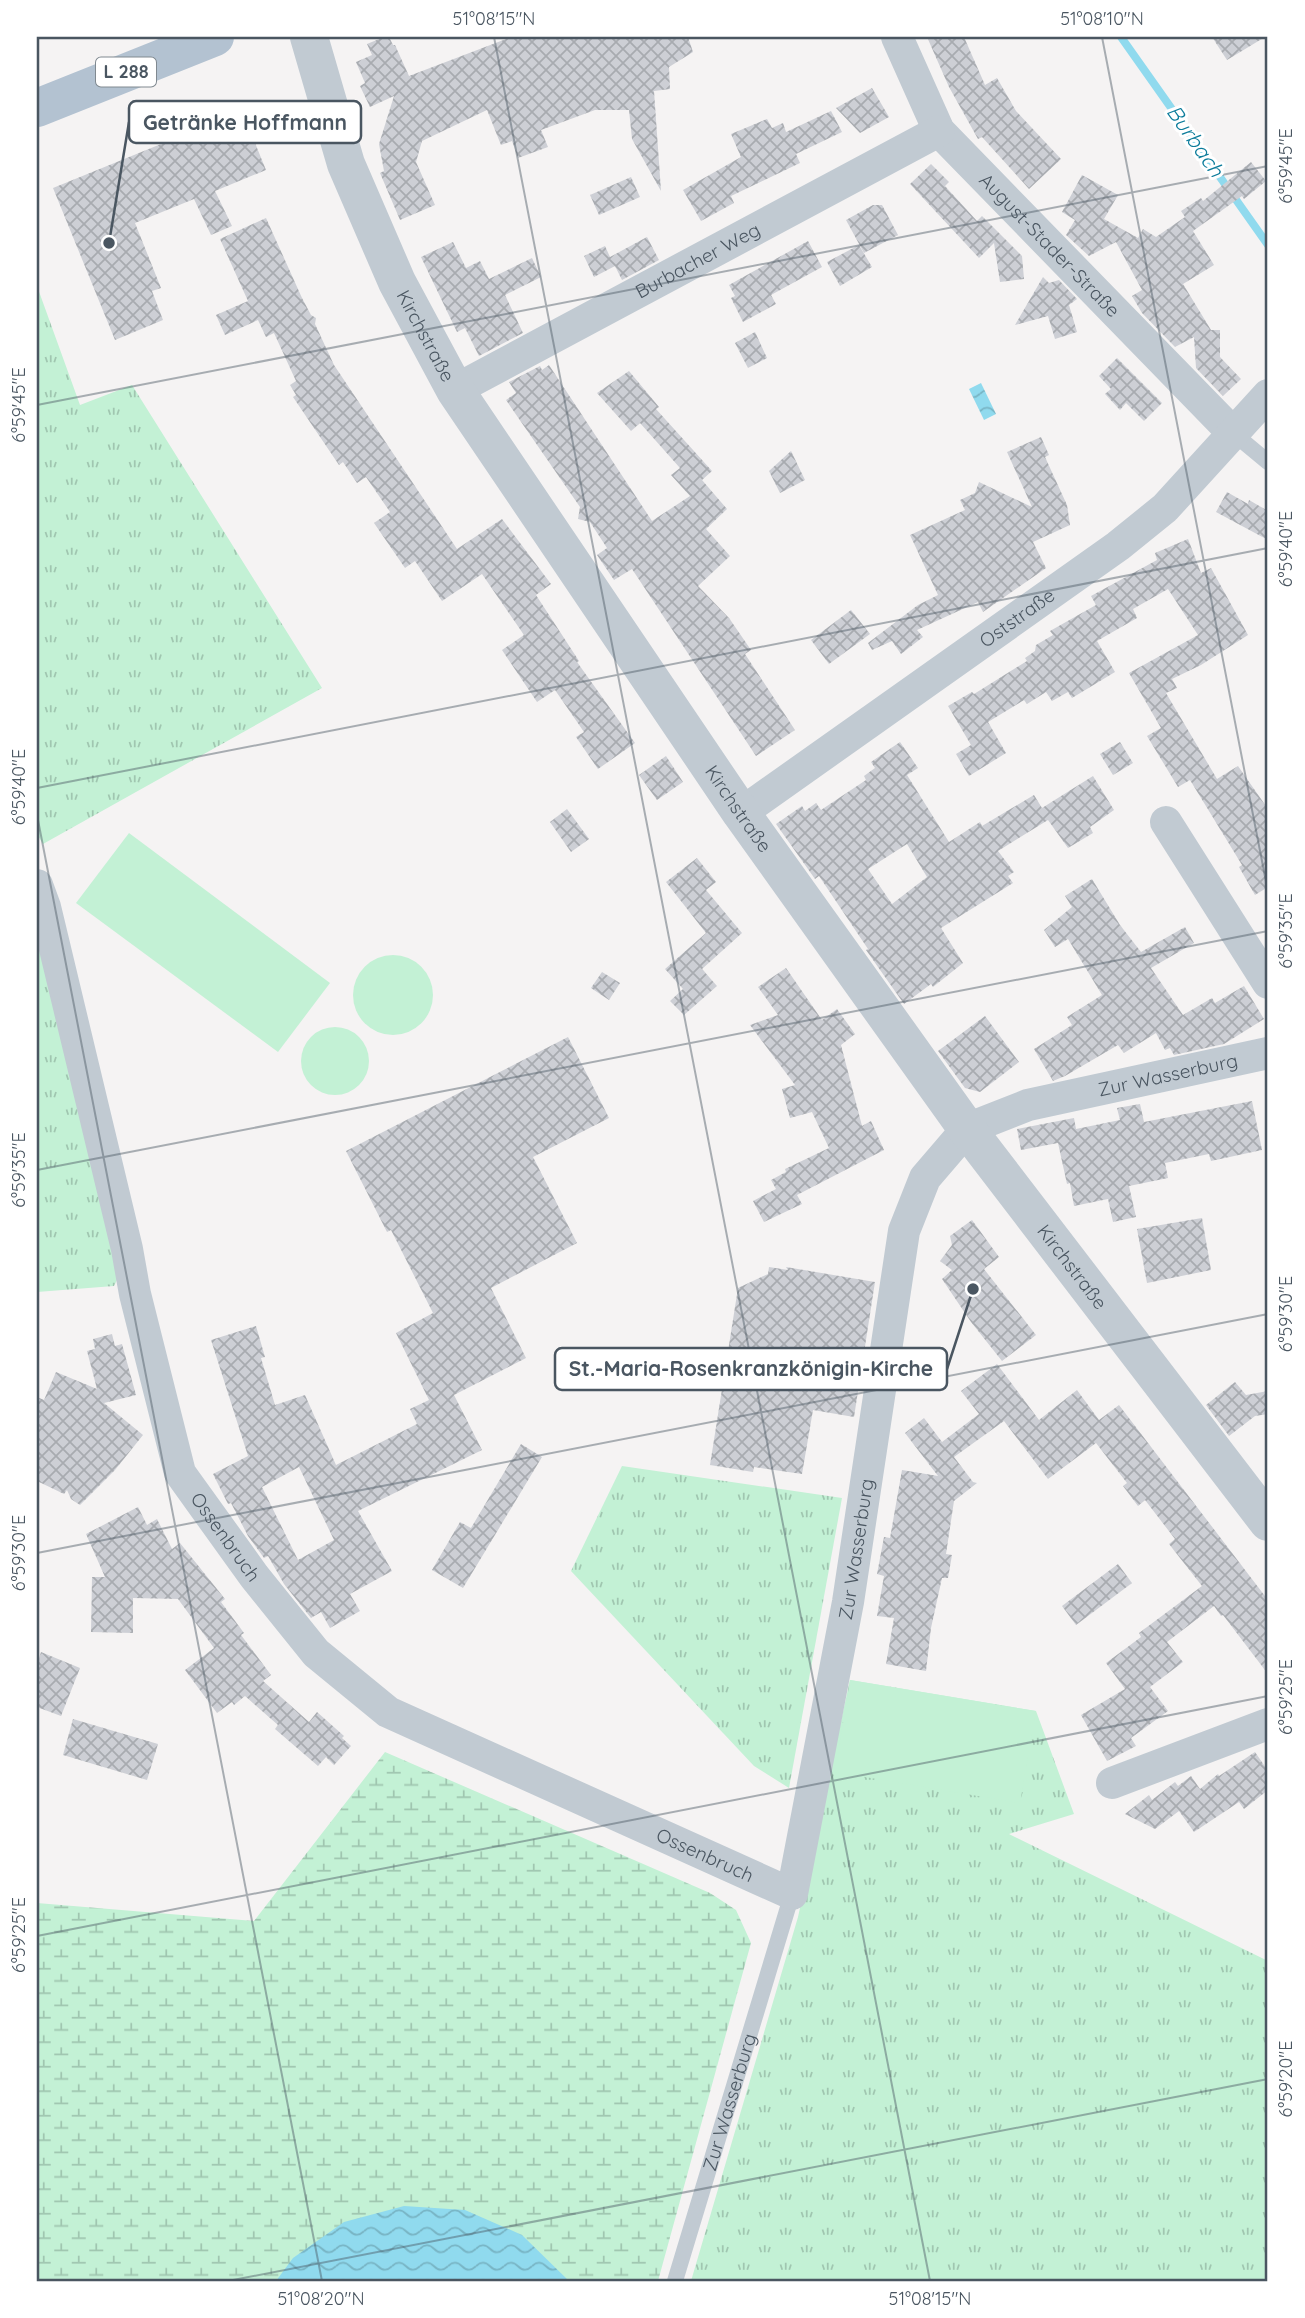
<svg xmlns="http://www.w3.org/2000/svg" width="1305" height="2318" font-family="Quicksand,sans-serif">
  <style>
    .grass { fill: url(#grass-tufts) }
    .wetland { fill: url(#wetland-marsh) }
    .park { fill: #c3f1d5 }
    .water { fill: url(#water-waves) }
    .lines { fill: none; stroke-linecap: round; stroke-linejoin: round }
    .stream { stroke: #90daee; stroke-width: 8 }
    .building { fill: url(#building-cross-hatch); fill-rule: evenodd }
    .service { stroke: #c1cad2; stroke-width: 16 }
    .minor { stroke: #c1cad2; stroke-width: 32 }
    .tertiary { stroke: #c1cad2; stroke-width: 38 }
    .primary { stroke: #b3c2d1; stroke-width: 38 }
    .ticks { fill: none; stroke: #4a5661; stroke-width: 2; stroke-opacity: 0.45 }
    .labels { text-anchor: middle; stroke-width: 6; stroke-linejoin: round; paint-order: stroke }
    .shield { fill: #fff; stroke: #808990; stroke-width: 2 }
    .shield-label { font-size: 18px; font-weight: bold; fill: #4a5661 }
    .street-label { font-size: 19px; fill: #4a5661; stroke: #fff }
    .water-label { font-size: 21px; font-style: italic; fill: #0c7c9b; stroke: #fff }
    .leader { fill: none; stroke: #4a5661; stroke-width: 2.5 }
    .callout-dot { fill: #4a5661; stroke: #fff; stroke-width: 2.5 }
    .callout { fill: #fff; stroke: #4a5661; stroke-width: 2.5 }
    .callout-label { font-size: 21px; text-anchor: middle; font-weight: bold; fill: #4a5661 }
    .neatline { fill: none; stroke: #4a5661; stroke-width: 2.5 }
    .ticks-label { font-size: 18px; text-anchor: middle; fill: #4a5661 }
  </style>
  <defs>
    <pattern id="grass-tufts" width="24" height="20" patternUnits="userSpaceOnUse" patternTransform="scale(1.75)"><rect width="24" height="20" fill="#c3f1d5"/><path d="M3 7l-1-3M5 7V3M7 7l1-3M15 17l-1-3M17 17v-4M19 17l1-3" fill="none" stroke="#a0c6b0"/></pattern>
    <pattern id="wetland-marsh" width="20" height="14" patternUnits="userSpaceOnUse" patternTransform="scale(1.75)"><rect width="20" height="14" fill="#c3f1d5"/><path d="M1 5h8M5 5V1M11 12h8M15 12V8" fill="none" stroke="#a0c6b0"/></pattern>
    <pattern id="water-waves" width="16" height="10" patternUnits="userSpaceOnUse" patternTransform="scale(1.75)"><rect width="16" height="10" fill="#90daee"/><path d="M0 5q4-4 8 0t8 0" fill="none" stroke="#78b4c4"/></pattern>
    <pattern id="building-cross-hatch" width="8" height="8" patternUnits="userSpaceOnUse" patternTransform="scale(1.75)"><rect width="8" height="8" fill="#cdcfd5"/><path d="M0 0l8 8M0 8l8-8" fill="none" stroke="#a8abb0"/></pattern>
  </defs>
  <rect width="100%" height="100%" fill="#f5f3f3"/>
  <g class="grass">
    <path d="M37,286L80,405L132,385L322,688L43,844L37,834Z"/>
    <path d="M37,930L123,1268L114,1286L37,1292Z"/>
    <path d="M622,1466L842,1498L789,1788L754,1766L571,1571Z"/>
    <path d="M850,1680L1036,1711L1074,1814L1009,1834L1268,1961V2281H691L798,1917Z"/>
  </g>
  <path class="wetland" d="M385,1752L710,1893L736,1910L751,1943L658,2281H37V1903L254,1921Z"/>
  <g class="park">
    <path d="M129,833L330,983L278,1052L76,903Z"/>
    <circle cx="393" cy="995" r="40"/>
    <circle cx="335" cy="1061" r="34"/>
    <path d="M850,1680L1036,1711L1020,1803L835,1772Z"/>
  </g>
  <g class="water">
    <path d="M981,383L996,414L984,420L969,389Z"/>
    <path d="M404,2206L465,2210L522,2235L569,2281H276L293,2258L344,2222Z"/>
  </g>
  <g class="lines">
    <path class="stream" d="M1121,37L1268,245"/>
  </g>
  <g class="building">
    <path d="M384,37H389L393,45H395L409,76L511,37H688L693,52L669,67L670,89L654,91L661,191L632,139L629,110H595L541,130L548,147L518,158L512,141L501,145L487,110L422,141L416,162L435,205L400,220L380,173L384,171L379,144L394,96L370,107L360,86L365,83L356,62L372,55L367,44Z"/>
    <path d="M927,37H964L985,85L997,78L1016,111L1061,159L1029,189L982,137L978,139L949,87Z"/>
    <path d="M1212,37H1265L1227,60Z"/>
    <path d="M872,88L889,117L860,133L836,108Z"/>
    <path d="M242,111L266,170L215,191L232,226L211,235L194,199L135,223L161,288L152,291L163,320L115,340L53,188Z"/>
    <path d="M831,111L842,132L796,154L800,163L731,196L734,203L701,221L683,190L741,157L731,134L767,119L772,128L783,123L786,132Z"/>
    <path d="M1251,162L1266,181L1244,199L1242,196L1193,231L1214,265L1183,284L1211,330H1220V357L1241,379L1223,396L1196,368L1194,337L1175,347L1142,313L1132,296L1142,290L1116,242L1089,256L1066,235L1075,220L1062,212L1082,175L1118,195L1104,219L1138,238L1143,229L1156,237L1185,217L1181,211L1201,198L1203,201Z"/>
    <path d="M931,164L949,182L945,186L977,221L982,216L1022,256L1024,279L1000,282L994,243L979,258L910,184Z"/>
    <path d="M631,177L640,197L599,215L590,195Z"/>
    <path d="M873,205H882L898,235L864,253L846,220Z"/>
    <path d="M266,218L302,298L311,315L316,318L315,324L334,365L457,549L502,519L551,584L536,595L579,661L577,662L635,743L598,769L576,737L584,732L555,690L537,702L502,650L524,635L482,574L442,601L415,561L405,568L374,523L390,512L366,477L357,483L343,462L339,465L293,397L296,395L290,385L296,381L274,333L266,337L258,320L225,335L216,315L248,301L220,239Z"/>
    <path d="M647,237L659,260L622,280L615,266L594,277L584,256L605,246L610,257Z"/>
    <path d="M808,241L822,267L771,295L776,304L743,322L731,298L735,296L729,285Z"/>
    <path d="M453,242L466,268L480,261L489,279L532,258L541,277L505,295L523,333L479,356L465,328L457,332L421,257Z"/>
    <path d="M859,245L872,267L840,286L827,262Z"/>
    <path d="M1043,277L1049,283L1059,280L1077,299L1069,305L1077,332L1055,339L1048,316L1015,325Z"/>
    <path d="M755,332L767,358L748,368L735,343Z"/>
    <path d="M1117,358L1162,403L1144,421L1126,403L1120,410L1105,394L1111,389L1099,376Z"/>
    <path d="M549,365L652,521L690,496L671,475L680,468L640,423L631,431L597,393L629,371L659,407L656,409L712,471L702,480L727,509L706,529L730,556L698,586L729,618L751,650L745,654L795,730L756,756L632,569L614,580L597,555L607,548L590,522L578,519L580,507L506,400L516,393L509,382L540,366L542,370Z"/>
    <path d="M1041,437L1049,455L1045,457L1067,505L1070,525L1033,542L1046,568L983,612L978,602L917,630L923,637L901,654L892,641L872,650L868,643L918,605L938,595L910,535L965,510L960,500L975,493L979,482L1032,507L1007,452Z"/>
    <path d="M791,451L805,480L780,493L769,471Z"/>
    <path d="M1227,492L1248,504L1249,500L1268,511V540L1216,512Z"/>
    <path d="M1188,539L1201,573L1211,568L1248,635L1201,665L1172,679L1177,688L1166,693L1217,779L1238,766L1268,809V887L1255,895L1239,867L1242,865L1190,780L1178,787L1147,736L1161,728L1129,673L1198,635L1168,589L1133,609L1137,618L1097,641L1115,672L1072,698L1068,692L1052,701L1046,692L1027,704L1024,700L988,722L1006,753L969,776L956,754L971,745L948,706L972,692L974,694L1027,661L1025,658L1035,651L1036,645L1053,635L1050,631L1096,605L1091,596L1157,560L1155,553Z"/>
    <path d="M851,610L870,634L829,664L811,640Z"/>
    <path d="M900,742L918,768L907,775L949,842L980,822L982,826L1034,795L1042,808L1093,776L1114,810L1090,827L1093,833L1068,848L1048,820L998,851L1014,872L1008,876L1013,883L941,928L963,963L933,987L931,984L904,1004L866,950L868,949L819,876L815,879L776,824L802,806L805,811L816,803L821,810L866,780L864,776L875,768L871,762ZM907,844L927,877L892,904L868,869Z"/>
    <path d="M1120,742L1133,763L1113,775L1100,754Z"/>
    <path d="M666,756L683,782L657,800L639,775Z"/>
    <path d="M567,809L589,839L571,852L550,822Z"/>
    <path d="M697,858L716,882L706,890L742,933L702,969L717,986L684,1015L670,1001L683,989L665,969L706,933L666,882Z"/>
    <path d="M1092,879L1120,925L1141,952L1185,927L1194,943L1151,968L1183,1015L1212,998L1215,1003L1244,986L1264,1019L1224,1044L1174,1055L1170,1048L1165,1050L1156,1033L1124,1053L1118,1045L1065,1076L1053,1081L1034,1049L1072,1025L1067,1017L1102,995L1068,939L1055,947L1044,930L1072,907L1065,896Z"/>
    <path d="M786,968L822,1020L837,1009L855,1034L841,1045L862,1126L871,1121L884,1150L797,1195L802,1204L764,1222L753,1201L776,1189L771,1180L786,1172L785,1169L829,1148L812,1112L790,1118L782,1089L795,1085L750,1025L778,1015L758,987Z"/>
    <path d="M602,972L620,983L609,1000L591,988Z"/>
    <path d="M985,1016L1019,1062L980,1092L965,1088L938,1051Z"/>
    <path d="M568,1037L609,1118L533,1157L577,1243L491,1288L526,1358L454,1395L482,1450L358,1511L392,1571L350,1594L360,1611L330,1628L321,1612L311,1618L284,1584L268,1556L264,1558L248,1536L231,1503L228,1504L213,1474L248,1456L211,1340L256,1326L265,1357L261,1358L275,1405L305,1395L336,1465L417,1424L410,1409L429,1400L396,1333L433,1313L391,1230L387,1232L346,1151ZM299,1467L334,1540L298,1560L262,1487Z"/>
    <path d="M1252,1101L1262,1150L1211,1161L1209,1154L1165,1163L1168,1178L1129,1186L1136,1217L1113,1222L1108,1199L1074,1206L1070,1183L1067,1184L1058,1143L1021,1150L1017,1129L1074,1118L1076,1129L1120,1120L1117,1108L1140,1104L1144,1122Z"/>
    <path d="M1202,1218L1211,1270L1147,1283L1137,1229Z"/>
    <path d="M972,1220L999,1257L984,1269L1036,1335L1002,1361L971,1322L942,1279L952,1270L940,1261L952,1245L950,1236Z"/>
    <path d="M769,1267L788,1270L786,1267L875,1282L854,1417L813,1410L802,1474L754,1467L753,1472L710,1465L738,1288L768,1274Z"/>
    <path d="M112,1334L115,1346L122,1344L136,1395L104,1403L143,1435L115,1470L80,1505L71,1499L67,1490L64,1494L37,1481V1397L44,1400L56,1372L97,1389L87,1351L95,1349L93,1339Z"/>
    <path d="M997,1364L1039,1420L1077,1390L1099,1420L1119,1405L1268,1600V1674L1223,1615L1221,1616L1214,1606L1167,1642L1183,1662L1150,1687L1168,1711L1131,1738L1136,1746L1107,1761L1081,1715L1125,1689L1106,1663L1141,1637L1139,1633L1202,1586L1169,1544L1175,1539L1145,1500L1138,1506L1123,1486L1127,1483L1096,1443L1048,1479L1004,1421L954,1457L973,1482L977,1483L954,1501L946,1554L952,1555L948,1578H942L931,1628L926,1671L886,1664L894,1618L877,1616L884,1576L877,1574L884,1537L890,1538L902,1470L938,1476L905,1433L924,1418L942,1442L979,1414L961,1391Z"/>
    <path d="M1235,1382L1246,1395L1268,1391V1414L1255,1416L1229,1436L1206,1405Z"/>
    <path d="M521,1444L542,1457L463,1588L432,1570L460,1522L471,1528Z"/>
    <path d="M138,1507L147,1525L157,1519L172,1549L180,1543L225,1599L221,1602L244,1633L241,1635L271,1675L263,1681L309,1722L317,1712L344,1736L342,1738L351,1746L334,1765L326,1757L318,1766L275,1729L278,1725L245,1696L234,1705L232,1702L217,1713L185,1670L214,1648L178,1599L133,1598V1633L91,1632L92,1577H105L86,1534Z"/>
    <path d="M1118,1564L1132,1583L1076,1625L1062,1606Z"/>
    <path d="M41,1652L80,1668L61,1716L37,1707V1665Z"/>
    <path d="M73,1719L158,1744L147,1780L63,1755Z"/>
    <path d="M1255,1752L1268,1771V1790L1244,1809L1239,1802L1194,1832L1179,1811L1155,1829L1125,1814L1149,1795L1152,1800L1175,1782L1178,1786L1191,1776L1200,1789L1218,1774L1219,1776Z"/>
  </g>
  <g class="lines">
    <g class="service">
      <path d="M1233,433L1268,462"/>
      <path id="s1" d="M675,2281L792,1894"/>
    </g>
    <g class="minor">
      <path id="s2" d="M897,37L939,131L1233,433"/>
      <path id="s3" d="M455,390L939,131"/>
      <path id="s4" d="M741,813L1118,546L1165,508L1268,395"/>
      <path d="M1166,822L1268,983"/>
      <path id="s5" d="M37,885L45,907L127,1249L135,1294L180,1473L254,1576L316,1653L388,1712L792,1894L848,1602L904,1231L925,1178L967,1129L1028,1105L1268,1053"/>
      <path d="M1112,1783L1268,1724"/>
    </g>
    <path class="tertiary" id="s6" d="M309,37L346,164L397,282L455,390L741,813L967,1129L1268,1522"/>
    <path class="primary" d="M37,108L215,37"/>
  </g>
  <path class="ticks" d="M494,37L930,2281M1102,37L1268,892M37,405L1268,166M37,788L1268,548M37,815L322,2281M37,1170L1268,931M37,1553L1268,1314M37,1936L1268,1696M228,2281L1268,2079"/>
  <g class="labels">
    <rect class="shield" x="96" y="57.5" width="60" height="29" rx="5"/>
    <g class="shield-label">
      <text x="126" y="78">L 288</text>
    </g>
    <g class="street-label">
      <text dy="7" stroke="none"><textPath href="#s2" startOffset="262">August-Stader-Straße</textPath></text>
      <text dy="7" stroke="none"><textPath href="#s3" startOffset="275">Burbacher Weg</textPath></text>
      <text dy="7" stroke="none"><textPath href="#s6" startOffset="322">Kirchstraße</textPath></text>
      <text dy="7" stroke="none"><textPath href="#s4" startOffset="338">Oststraße</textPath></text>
      <text dy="7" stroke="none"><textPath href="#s6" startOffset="889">Kirchstraße</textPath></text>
      <text dy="7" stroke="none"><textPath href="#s5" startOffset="2370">Zur Wasserburg</textPath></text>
      <text dy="7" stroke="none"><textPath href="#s6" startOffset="1456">Kirchstraße</textPath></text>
      <text dy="7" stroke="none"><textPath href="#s5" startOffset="684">Ossenbruch</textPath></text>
      <text dy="7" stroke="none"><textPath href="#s5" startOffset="1718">Zur Wasserburg</textPath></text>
      <text dy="7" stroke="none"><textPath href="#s5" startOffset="1272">Ossenbruch</textPath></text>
      <text dy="7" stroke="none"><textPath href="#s1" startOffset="187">Zur Wasserburg</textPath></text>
    </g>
    <g class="water-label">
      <text transform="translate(1195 141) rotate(55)" y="7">Burbach</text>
    </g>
  </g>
  <path class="leader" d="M109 243L129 122M973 1289L947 1369"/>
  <g class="callout-dot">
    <circle cx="109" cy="243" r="7"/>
    <circle cx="973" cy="1289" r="7"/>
  </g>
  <g class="callout">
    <rect x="129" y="101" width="232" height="42" rx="7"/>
    <rect x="555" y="1348" width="392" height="42" rx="7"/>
  </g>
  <g class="callout-label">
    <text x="245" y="130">Getränke Hoffmann</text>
    <text x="751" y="1376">St.-Maria-Rosenkranzkönigin-Kirche</text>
  </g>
  <rect width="1305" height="2318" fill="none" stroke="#ffffff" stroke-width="77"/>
  <rect x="38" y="38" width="1228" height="2242" class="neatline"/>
  <g class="ticks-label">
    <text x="494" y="25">51°08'15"N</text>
    <text x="1102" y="25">51°08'10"N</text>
    <text transform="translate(1286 166) rotate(-90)" y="6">6°59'45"E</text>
    <text transform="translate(19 405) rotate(-90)" y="6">6°59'45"E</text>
    <text transform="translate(1286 549) rotate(-90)" y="6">6°59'40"E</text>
    <text transform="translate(19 787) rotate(-90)" y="6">6°59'40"E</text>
    <text transform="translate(1286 931) rotate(-90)" y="6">6°59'35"E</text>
    <text transform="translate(19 1170) rotate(-90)" y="6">6°59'35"E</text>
    <text transform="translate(1286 1314) rotate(-90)" y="6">6°59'30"E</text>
    <text transform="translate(19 1553) rotate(-90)" y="6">6°59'30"E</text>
    <text transform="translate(1286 1697) rotate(-90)" y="6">6°59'25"E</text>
    <text transform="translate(19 1935) rotate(-90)" y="6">6°59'25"E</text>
    <text transform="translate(1286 2079) rotate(-90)" y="6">6°59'20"E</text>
    <text x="321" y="2305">51°08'20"N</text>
    <text x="930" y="2305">51°08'15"N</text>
  </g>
</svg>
